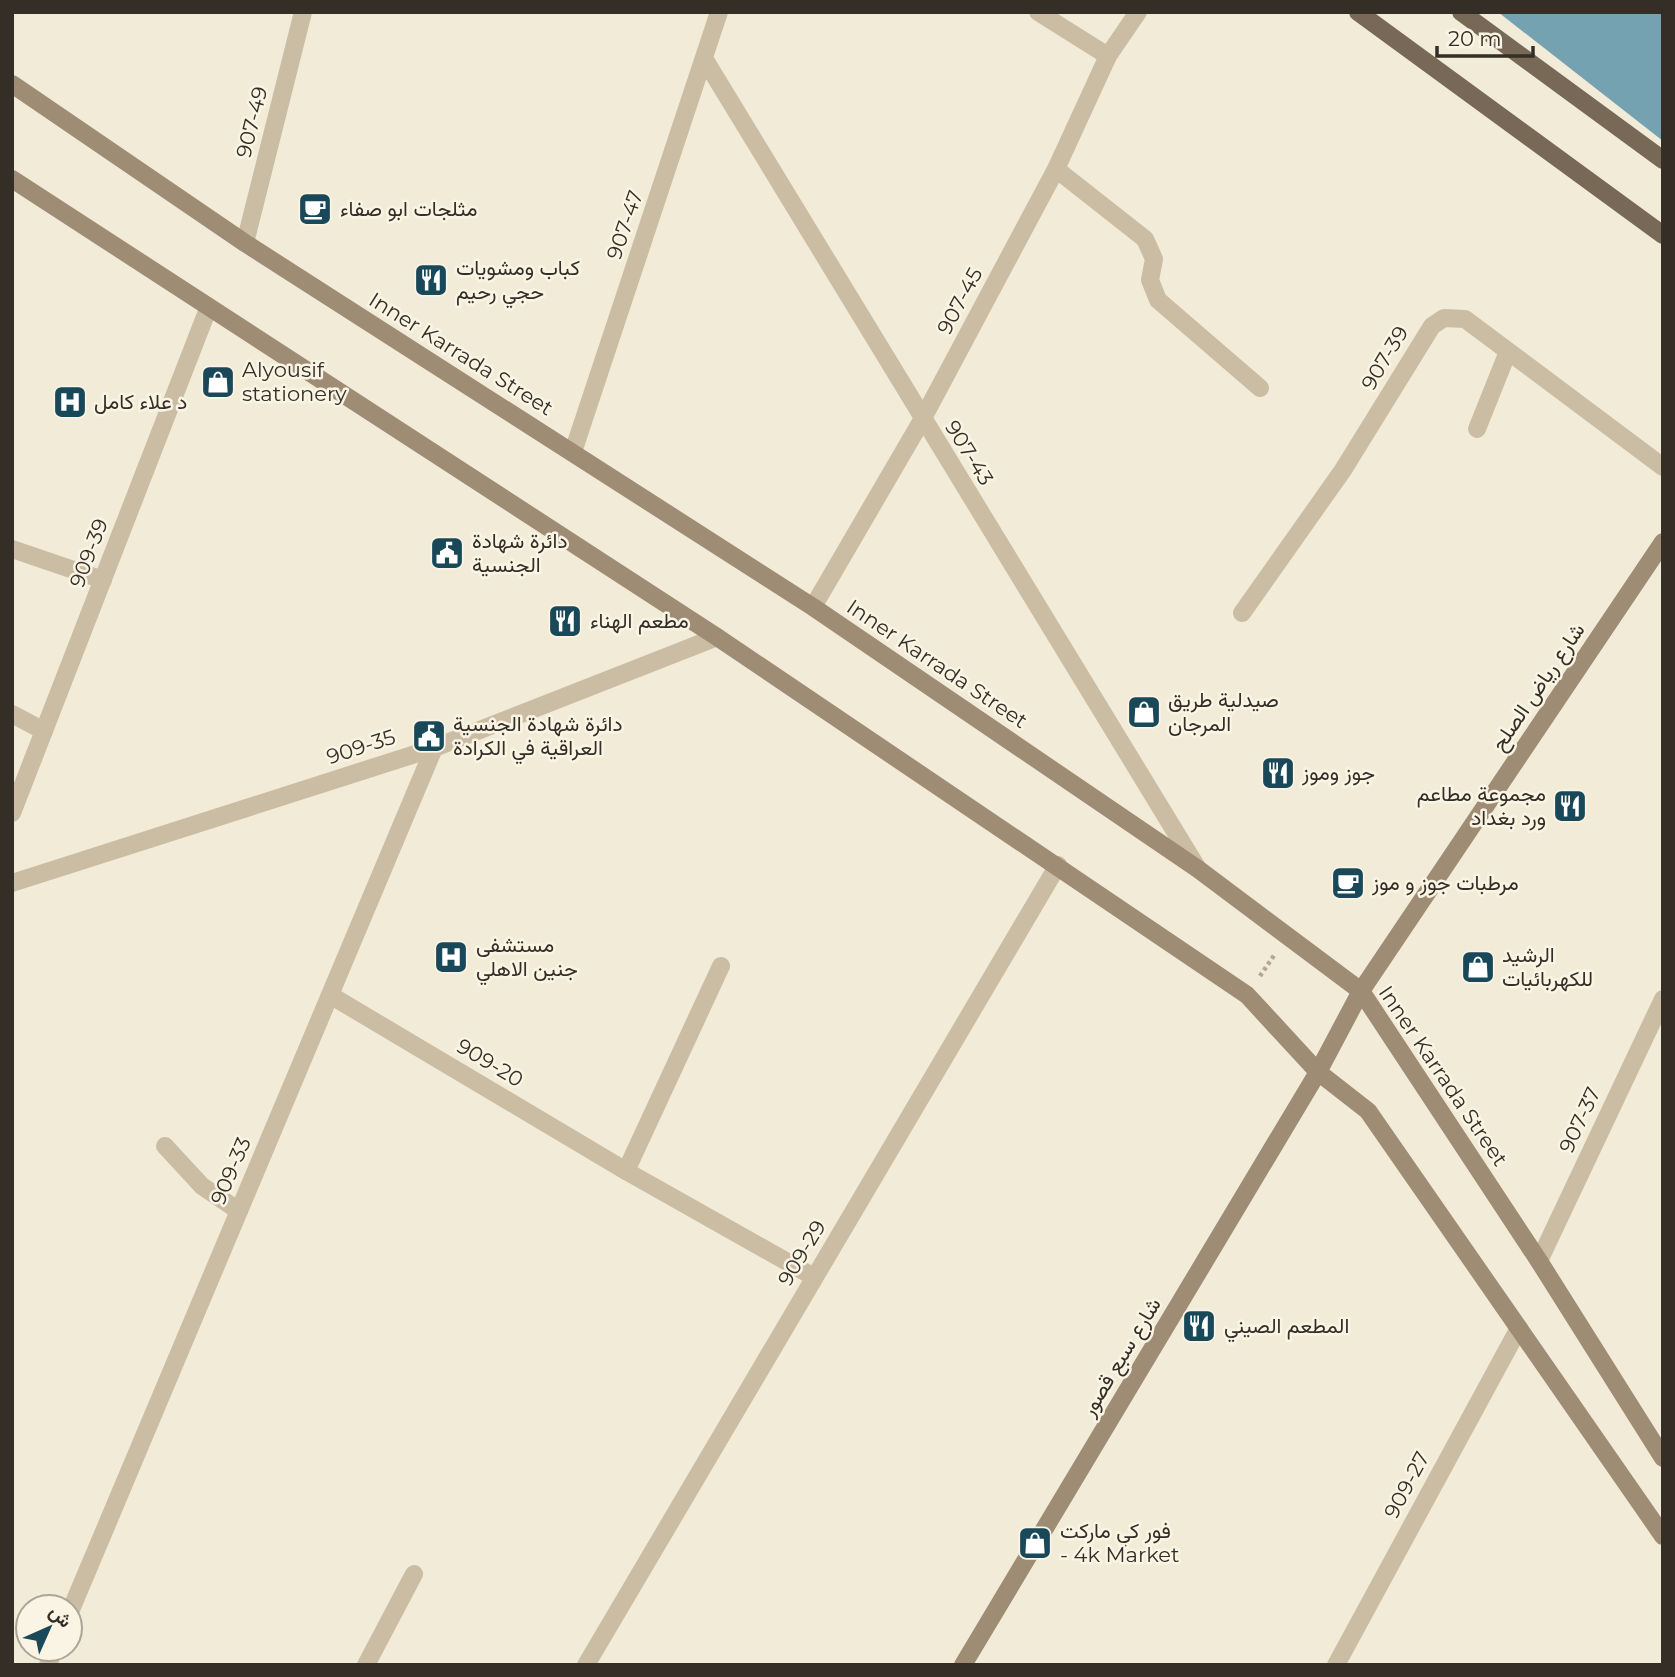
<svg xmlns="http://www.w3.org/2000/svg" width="1675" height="1677" font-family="Montserrat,Vazirmatn,sans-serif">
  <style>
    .water { fill: #75a2b1 }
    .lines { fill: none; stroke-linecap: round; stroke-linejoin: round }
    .path { stroke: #b7a78d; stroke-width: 4.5; stroke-dasharray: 3.5 3.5; stroke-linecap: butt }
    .lane { stroke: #cbbda3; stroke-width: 18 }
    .street { stroke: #cbbda3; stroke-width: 18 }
    .secondary { stroke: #9e8c75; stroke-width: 18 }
    .primary { stroke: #786856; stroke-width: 18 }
    .labels { text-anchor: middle; stroke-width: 5; stroke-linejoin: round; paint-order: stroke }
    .street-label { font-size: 21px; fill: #352e26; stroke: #faf4e4 }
    .poi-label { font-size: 21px; fill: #352e26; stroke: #faf4e4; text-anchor: start }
  </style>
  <rect width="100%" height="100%" fill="#f2ebd8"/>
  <path class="water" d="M1498,12H1663V141Z"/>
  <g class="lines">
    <path class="path" d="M1260,976L1275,954"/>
    <g class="lane">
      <path d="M1038,12L1108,56"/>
      <path d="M1056,169L1145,239L1154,259L1150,280L1158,300L1260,388"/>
      <path d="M1477,429L1507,354"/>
      <path d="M12,549L103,580"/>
      <path d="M12,714L44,731"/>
      <path d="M165,1146L202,1186L239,1211"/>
      <path d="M626,1171L721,966"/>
      <path d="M366,1665L414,1574"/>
    </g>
    <g class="street">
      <path d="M705,60L1198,869"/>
      <path d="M245,243L303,12"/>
      <path d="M573,452L719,12"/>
      <path d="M813,607L922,420L1056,169L1108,56L1138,12"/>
      <path d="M1242,613L1343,470L1432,326L1444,318L1465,319L1663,467"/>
      <path d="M12,813L208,309"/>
      <path d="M12,883L434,748L717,637"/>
      <path d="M330,995L626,1171L814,1277"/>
      <path d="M1539,1261L1663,999"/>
      <path d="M70,1612L434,748"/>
      <path d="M48,1665L54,1649"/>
      <path d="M586,1665L1058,865"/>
      <path d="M1336,1665L1519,1328"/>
    </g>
    <g class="secondary">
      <path d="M12,84L245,243L813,607L1198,869L1361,991L1539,1261L1663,1458"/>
      <path d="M12,179L717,637L1247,995L1318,1072L1368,1111L1663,1536"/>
      <path d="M963,1665L1318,1072L1361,991L1663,542"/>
    </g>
    <g class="primary">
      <path d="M1358,12L1663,235"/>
      <path d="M1461,12L1663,160"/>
    </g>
  </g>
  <defs>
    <g id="cafe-square" transform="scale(1.75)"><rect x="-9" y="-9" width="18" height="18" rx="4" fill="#194859" stroke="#faf4e4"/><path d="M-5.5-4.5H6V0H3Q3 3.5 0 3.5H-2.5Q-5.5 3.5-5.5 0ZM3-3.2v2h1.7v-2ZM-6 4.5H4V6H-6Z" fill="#fff"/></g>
    <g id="restaurant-square" transform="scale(1.75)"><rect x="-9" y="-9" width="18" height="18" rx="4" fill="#194859" stroke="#faf4e4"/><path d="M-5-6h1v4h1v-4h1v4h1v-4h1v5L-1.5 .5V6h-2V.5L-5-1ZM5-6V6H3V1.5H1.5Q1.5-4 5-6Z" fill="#fff"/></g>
    <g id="shop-square" transform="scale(1.75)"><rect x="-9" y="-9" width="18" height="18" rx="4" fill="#194859" stroke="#faf4e4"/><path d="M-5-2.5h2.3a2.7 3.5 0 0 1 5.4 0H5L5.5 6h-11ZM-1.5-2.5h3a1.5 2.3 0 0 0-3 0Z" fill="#fff"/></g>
    <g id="hospital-square" transform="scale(1.75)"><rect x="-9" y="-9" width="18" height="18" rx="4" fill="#194859" stroke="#faf4e4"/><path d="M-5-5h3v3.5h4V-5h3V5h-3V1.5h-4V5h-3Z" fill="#fff"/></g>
    <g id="civic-square" transform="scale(1.75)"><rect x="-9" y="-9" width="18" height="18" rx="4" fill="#194859" stroke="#faf4e4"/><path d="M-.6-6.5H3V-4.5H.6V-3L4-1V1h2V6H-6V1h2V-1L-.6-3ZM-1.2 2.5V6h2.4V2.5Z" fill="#fff"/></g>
  </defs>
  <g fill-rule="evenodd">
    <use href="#cafe-square" x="315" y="209"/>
    <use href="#restaurant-square" x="431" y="280"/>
    <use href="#shop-square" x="218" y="382"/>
    <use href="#hospital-square" x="70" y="402"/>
    <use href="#civic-square" x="447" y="553"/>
    <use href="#restaurant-square" x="565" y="621"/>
    <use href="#shop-square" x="1144" y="712"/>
    <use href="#civic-square" x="429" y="736"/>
    <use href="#restaurant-square" x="1278" y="773"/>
    <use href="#restaurant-square" x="1570" y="806"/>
    <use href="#cafe-square" x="1348" y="883"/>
    <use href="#hospital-square" x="451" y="957"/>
    <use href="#shop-square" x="1478" y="967"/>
    <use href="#restaurant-square" x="1199" y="1326"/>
    <use href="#shop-square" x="1035" y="1543"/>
  </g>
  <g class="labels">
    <g class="street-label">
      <text transform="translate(252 122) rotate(-76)" y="7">907-49</text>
      <text transform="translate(625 225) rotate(-71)" y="7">907-47</text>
      <text transform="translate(960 301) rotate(-62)" y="7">907-45</text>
      <text transform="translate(461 354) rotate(32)" y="7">Inner Karrada Street</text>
      <text transform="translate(1385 358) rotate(-59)" y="7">907-39</text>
      <text transform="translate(969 453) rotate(58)" y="7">907-43</text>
      <text transform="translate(89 553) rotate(-69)" y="7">909-39</text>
      <text transform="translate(937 664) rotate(34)" y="7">Inner Karrada Street</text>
      <text transform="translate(1538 687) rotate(-56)" y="7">شارع رياض الصلح</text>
      <text transform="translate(361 747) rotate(-18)" y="7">909-35</text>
      <text transform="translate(490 1063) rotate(31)" y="7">909-20</text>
      <text transform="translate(1443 1076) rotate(56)" y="7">Inner Karrada Street</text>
      <text transform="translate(1580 1120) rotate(-65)" y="7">907-37</text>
      <text transform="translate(231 1171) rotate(-67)" y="7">909-33</text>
      <text transform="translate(802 1253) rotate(-59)" y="7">909-29</text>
      <text transform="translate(1121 1357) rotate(-59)" y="7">شارع سبع قصور</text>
      <text transform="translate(1407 1485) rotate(-62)" y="7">909-27</text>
    </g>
    <g class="poi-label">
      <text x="340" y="216">مثلجات ابو صفاء</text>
      <text x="456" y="275">كباب ومشويات<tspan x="456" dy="24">حجي رحيم</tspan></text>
      <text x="242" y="377">Alyousif<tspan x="242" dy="24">stationery</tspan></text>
      <text x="94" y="409">د علاء كامل</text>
      <text x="472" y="548">دائرة شهادة<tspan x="472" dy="24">الجنسية</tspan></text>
      <text x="590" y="628">مطعم الهناء</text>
      <text x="1168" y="707">صيدلية طريق<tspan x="1168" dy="24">المرجان</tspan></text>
      <text x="453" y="731">دائرة شهادة الجنسية<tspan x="453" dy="24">العراقية في الكرادة</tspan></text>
      <text x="1302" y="780">جوز وموز</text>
      <text x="1546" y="801" text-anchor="end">مجموعة مطاعم<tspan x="1546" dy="24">ورد بغداد</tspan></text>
      <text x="1372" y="890">مرطبات جوز و موز</text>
      <text x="476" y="952">مستشفى<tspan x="476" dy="24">جنين الاهلي</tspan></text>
      <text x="1502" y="962">الرشيد<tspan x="1502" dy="24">للكهربائيات</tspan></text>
      <text x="1224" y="1333">المطعم الصيني</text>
      <text x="1060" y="1538">فور كي ماركت<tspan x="1060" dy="24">- 4k Market</tspan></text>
    </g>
  </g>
  <rect width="1675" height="1677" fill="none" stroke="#352e26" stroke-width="28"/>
  <g transform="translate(49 1628) rotate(45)"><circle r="33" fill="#faf4e4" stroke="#aba598" stroke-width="2"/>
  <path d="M0-5L12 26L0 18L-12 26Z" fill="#194859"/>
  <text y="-10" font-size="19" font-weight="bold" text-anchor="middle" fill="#352e26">ش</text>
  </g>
  <path d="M1437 46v10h96v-10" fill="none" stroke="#352e26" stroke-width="3.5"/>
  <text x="1448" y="46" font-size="21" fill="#352e26" stroke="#faf4e4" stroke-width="5" paint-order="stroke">20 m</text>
</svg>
